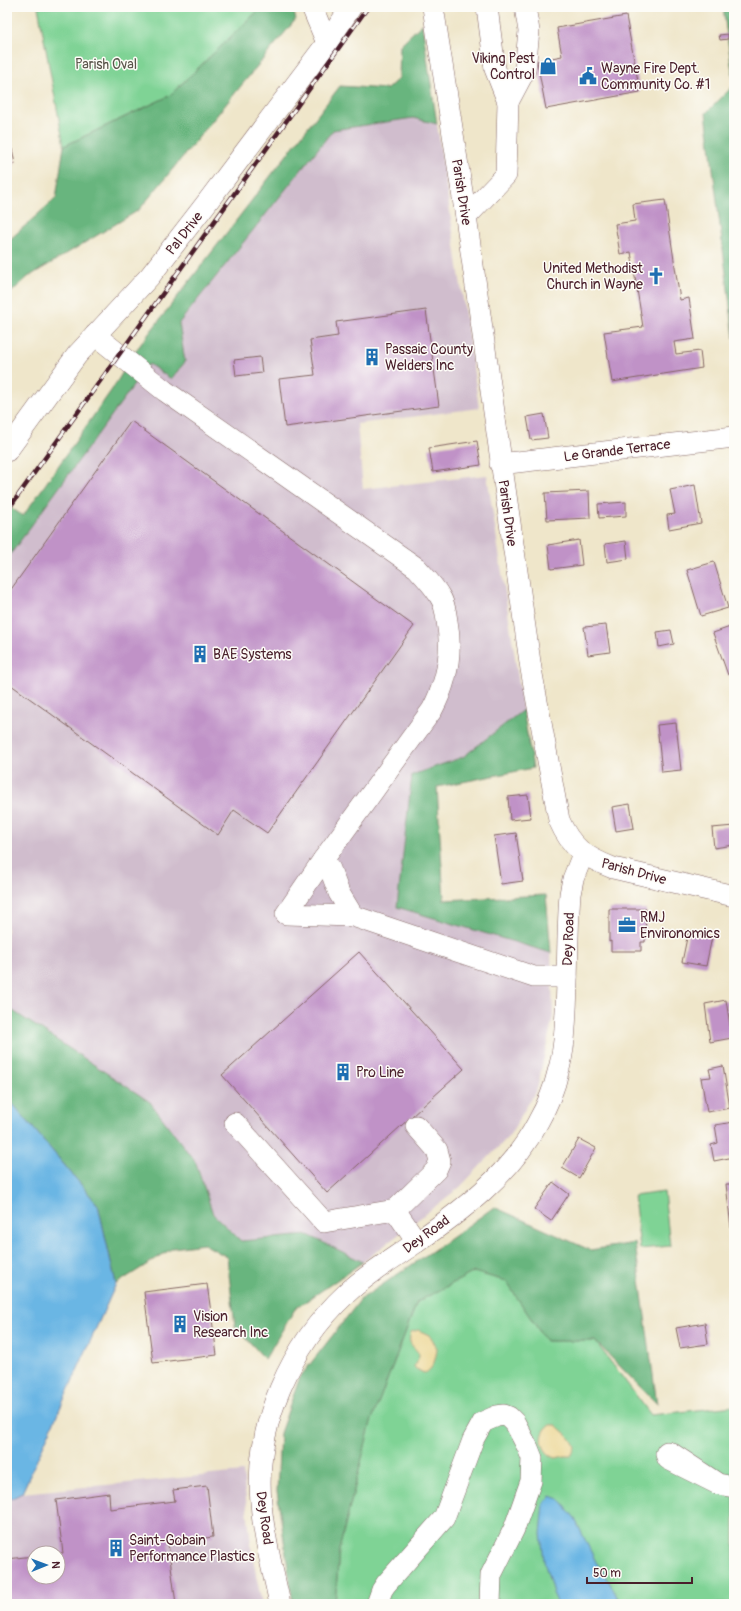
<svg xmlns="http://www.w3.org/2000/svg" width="741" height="1611" font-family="Pangolin,sans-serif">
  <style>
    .industrial { fill: #d0bdcd; fill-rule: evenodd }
    .green { fill: #7fd395; stroke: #647960 }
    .forest { fill: #67b57e; stroke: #586a54 }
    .sand { fill: #eeda9e; stroke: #9c7c64 }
    .water { fill: #6ab6e4; stroke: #5a6a88 }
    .building { fill: #c092c7 }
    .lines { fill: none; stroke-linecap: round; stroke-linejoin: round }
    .minor-casing { stroke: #846563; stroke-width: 22 }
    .minor { stroke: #fff; stroke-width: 21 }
    .rail-casing { stroke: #4a1f2b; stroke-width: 4.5 }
    .rail { stroke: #fdfcf7; stroke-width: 3; stroke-dasharray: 9; stroke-linecap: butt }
    .labels { text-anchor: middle; stroke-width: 3; stroke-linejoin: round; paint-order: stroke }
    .poi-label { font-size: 14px; fill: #4a1f2b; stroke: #fdfcf7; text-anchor: start }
    .park-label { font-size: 14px; fill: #5a554b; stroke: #fdfcf7 }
    .street-label { font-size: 14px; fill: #4a1f2b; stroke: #fdfcf7 }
  </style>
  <rect width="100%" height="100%" fill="#fdfcf7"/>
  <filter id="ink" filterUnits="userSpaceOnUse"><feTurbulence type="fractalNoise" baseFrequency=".025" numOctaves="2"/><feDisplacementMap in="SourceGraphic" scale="8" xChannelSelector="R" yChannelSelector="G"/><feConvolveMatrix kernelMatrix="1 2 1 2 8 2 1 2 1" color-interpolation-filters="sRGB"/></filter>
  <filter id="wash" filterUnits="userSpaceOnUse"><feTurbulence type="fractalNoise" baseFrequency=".012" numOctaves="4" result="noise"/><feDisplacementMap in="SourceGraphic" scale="16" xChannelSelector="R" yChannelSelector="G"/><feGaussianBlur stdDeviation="0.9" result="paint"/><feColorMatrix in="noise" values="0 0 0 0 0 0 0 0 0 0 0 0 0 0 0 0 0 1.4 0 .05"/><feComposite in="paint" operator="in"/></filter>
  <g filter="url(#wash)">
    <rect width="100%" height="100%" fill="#efe6ca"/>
    <g class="industrial">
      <path d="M413,118L437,124L479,408L357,424L363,489L487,475L523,710L463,757L412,775L397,906L551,953L553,1017L537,1089L509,1136L460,1187L363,1262L308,1235L241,1241L213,1214L196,1163L7,1007V559L149,364L185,362L179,323L333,130Z"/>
      <path d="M243,1472L252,1554L262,1604H7V1501L22,1493ZM34,1553H58V1577H34Z"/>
    </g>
    <g class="green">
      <path d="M38,7H262L169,96L64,146Z"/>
      <path d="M664,1192L670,1246L640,1249L634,1196Z"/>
      <path d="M474,1272L506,1281L546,1341H595L651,1415L734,1406V1604H335L339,1550L371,1422L417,1302Z"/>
    </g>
    <g class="forest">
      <path d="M262,7H292L296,19L139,210L28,277L7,296V242L56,198L64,146L169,96Z"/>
      <path d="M723,7H734V338L706,113L734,85Z"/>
      <path d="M422,24L437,124L413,118L333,130L179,323L185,362L171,379L149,364L7,559V505L23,516L113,388L137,349L340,86L387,89L399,78L400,45Z"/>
      <path d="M523,710L533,768L437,787L444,900L546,895L551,953L397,907L412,775L463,757Z"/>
      <path d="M7,1007L150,1102L196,1163L213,1214L241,1241L308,1235L363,1262L295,1309L265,1359L235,1326L227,1257L204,1244L173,1248L116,1284L98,1205L7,1097Z"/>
      <path d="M494,1207L590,1250L635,1243L657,1404L595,1341H546L506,1281L474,1272L417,1302L371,1422L339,1550L335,1604H293L277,1491L280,1433L300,1377L361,1299L444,1243Z"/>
    </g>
    <g class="sand">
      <path d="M418,1330L429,1335L437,1348C436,1357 434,1370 424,1373L416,1369L414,1366L419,1357V1354C413,1344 407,1346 411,1332Z"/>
      <path d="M550,1425H556C563,1433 573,1437 575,1448L571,1456H564L556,1458C541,1453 537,1434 550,1425Z"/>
    </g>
    <g class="water">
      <path d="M7,1097L98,1205L116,1284L22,1493L7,1501Z"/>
      <path d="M551,1496L559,1499L574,1517L596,1562L605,1574L621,1604H558L553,1593L544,1561L541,1534L544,1503Z"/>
    </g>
    <g id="blocks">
      <g class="building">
        <path d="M626,16L640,92L546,109L537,61L562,56L557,28Z"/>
        <path d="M728,34V39L720,40L719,35Z"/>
        <path d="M8,128L15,164L7,165V129Z"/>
        <path d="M665,200L680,300L689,298L695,339L674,342L676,354L700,351L702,368L612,382L604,332L643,327L631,252L620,254L615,224L635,221L633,204Z"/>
        <path d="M426,310L439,406L285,427L279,379L315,375L310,340L338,336L336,322Z"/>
        <path d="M260,357L262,373L236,376L234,360Z"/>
        <path d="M544,414L548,438L531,440L527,417Z"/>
        <path d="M131,421L414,626L267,833L234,810L218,835L7,682V595Z"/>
        <path d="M477,441L481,465L433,472L429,448Z"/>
        <path d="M695,485L701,523L669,529L667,515L675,514L670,490Z"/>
        <path d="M589,491L590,518L547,520L545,493Z"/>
        <path d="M626,502V516L599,518L598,504Z"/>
        <path d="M579,540L582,565L551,569L548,545Z"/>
        <path d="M626,541L628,559L607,562L605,544Z"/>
        <path d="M714,562L728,608L701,616L687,570Z"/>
        <path d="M606,625L610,652L588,655L584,627Z"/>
        <path d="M733,626L734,630V673L728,675L713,633Z"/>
        <path d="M671,630L674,644L659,647L657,632Z"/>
        <path d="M676,723L681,770L662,772L657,725Z"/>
        <path d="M528,795L531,818L510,820L508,797Z"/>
        <path d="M630,804L634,828L616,831L612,807Z"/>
        <path d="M734,826V845L714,848L712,828Z"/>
        <path d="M516,833L523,881L501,884L494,836Z"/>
        <path d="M609,909H646L645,942H641V951H611V941L609,942Z"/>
        <path d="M688,933L712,937L706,966L682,962Z"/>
        <path d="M359,952L464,1069L327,1193L222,1075Z"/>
        <path d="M726,1000L732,1038L710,1042L705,1004Z"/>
        <path d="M723,1066L730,1108L707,1112L701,1078L711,1077L709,1069Z"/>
        <path d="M734,1122V1157L714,1161L711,1145L718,1143L715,1125Z"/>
        <path d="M579,1139L596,1148L579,1178L562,1168Z"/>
        <path d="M734,1176V1228H731L726,1184H732L731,1177Z"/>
        <path d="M553,1182L569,1194L551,1221L534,1209Z"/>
        <path d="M207,1284L217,1355L153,1363L144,1292Z"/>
        <path d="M705,1323L708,1344L680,1348L676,1328Z"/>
        <path d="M207,1486L213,1537L168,1543L176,1604H7V1559L34,1556V1577H58V1553H63L56,1500L109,1493L110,1509L175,1501L173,1490Z"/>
      </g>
    </g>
  </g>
  <g filter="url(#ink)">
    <use href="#blocks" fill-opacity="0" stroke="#846563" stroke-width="1"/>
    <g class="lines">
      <g class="minor-casing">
        <g id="minor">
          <path d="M312,7L327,43"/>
          <path d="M433,7L466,217L531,669L559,820C571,848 585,857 613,868L734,896"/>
          <path d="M508,102L525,70L529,31L525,7"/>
          <path d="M466,217L506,175L508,102L495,69L487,7"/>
          <path d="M95,335L165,391L417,568C425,577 433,585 439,595C444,602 446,612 447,621C453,653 447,682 432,710L323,860"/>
          <path d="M7,451L77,355L150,276L205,205L327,43L351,7"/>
          <path d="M500,464L734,437"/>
          <path d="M353,916L339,893L330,869L323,860L286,914L353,916L534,977H567"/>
          <path d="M235,1123L324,1222L395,1210L436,1170L440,1161L437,1150L416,1126"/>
          <path d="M395,1210L417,1242"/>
          <path d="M718,1484L671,1453L667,1452L666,1454L668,1459L718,1484L734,1487"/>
          <path d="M280,1604C273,1570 263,1536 261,1502C254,1425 291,1345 347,1293C366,1275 389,1261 411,1246C459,1213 511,1175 538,1122C547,1106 554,1090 558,1072C564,1052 565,1031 566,1010C568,972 567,933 570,894L573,879L583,854"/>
          <path d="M377,1604L382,1590L386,1584L444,1518L473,1440L483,1422L497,1416L504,1415L509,1417L515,1423L528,1448L532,1458L531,1481L514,1529L491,1575L490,1604"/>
        </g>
      </g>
      <use href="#minor" class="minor"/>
      <g class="rail-casing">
        <path id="rail" d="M7,511L368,7"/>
      </g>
      <use href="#rail" class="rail"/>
    </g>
  </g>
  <defs>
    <g id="shop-bare" transform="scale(1.38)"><path d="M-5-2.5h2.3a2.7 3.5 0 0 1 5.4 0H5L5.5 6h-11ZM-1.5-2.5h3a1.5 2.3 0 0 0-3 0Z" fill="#1f6fb2" stroke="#fdfcf7" stroke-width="2.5" paint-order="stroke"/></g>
    <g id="civic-bare" transform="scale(1.38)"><path d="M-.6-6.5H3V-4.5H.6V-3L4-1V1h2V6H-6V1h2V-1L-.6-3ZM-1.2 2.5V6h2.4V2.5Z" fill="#1f6fb2" stroke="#fdfcf7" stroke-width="2.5" paint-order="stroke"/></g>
    <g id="church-bare" transform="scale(1.38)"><path d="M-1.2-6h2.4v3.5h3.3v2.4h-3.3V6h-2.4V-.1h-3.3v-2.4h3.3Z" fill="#1f6fb2" stroke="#fdfcf7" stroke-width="2.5" paint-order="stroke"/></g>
    <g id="building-bare" transform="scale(1.38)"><path d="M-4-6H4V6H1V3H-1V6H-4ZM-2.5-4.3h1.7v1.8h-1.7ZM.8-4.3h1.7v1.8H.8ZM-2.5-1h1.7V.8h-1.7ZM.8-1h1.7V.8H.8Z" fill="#1f6fb2" stroke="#fdfcf7" stroke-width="2.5" paint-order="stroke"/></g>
    <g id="office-bare" transform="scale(1.38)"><path d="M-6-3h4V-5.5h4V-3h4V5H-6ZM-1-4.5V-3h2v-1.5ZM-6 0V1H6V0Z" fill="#1f6fb2" stroke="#fdfcf7" stroke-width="2.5" paint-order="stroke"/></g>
  </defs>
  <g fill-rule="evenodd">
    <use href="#shop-bare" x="548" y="66"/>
    <use href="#civic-bare" x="588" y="76"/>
    <use href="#church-bare" x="656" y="276"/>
    <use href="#building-bare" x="372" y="357"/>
    <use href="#building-bare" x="200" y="654"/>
    <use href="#office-bare" x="627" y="925"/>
    <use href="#building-bare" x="343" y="1072"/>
    <use href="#building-bare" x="180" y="1324"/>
    <use href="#building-bare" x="116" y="1548"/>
  </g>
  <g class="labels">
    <g class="poi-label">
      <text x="535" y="63" text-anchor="end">Viking Pest<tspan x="535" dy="16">Control</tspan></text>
      <text x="601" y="73">Wayne Fire Dept.<tspan x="601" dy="16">Community Co. #1</tspan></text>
      <text x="643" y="273" text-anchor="end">United Methodist<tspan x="643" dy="16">Church in Wayne</tspan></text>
      <text x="385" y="354">Passaic County<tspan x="385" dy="16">Welders Inc</tspan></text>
      <text x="213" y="659">BAE Systems</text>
      <text x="640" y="922">RMJ<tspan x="640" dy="16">Environomics</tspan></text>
      <text x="356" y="1077">Pro Line</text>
      <text x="193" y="1321">Vision<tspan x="193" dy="16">Research Inc</tspan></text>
      <text x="129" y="1545">Saint-Gobain<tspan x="129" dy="16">Performance Plastics</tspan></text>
    </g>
    <g class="park-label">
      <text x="106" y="69">Parish Oval</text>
    </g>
    <g class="street-label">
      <text transform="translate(462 192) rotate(81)" y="5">Parish Drive</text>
      <text transform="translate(184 233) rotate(-52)" y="5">Pal Drive</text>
      <text transform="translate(617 450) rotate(-7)" y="5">Le Grande Terrace</text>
      <text transform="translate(508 513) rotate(82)" y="5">Parish Drive</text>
      <text transform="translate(634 871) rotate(15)" y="5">Parish Drive</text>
      <text transform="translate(568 939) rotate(-88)" y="5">Dey Road</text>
      <text transform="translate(426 1234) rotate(-36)" y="5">Dey Road</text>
      <text transform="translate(265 1518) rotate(82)" y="5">Dey Road</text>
    </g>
  </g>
  <rect width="741" height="1611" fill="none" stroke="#fdfcf7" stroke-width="24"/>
  <g transform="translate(46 1565) rotate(89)"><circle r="19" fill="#fdfcf7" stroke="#b5a4a5"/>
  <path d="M0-3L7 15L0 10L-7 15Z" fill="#1f6fb2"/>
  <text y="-6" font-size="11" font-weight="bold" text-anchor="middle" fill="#4a1f2b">N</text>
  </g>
  <path d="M587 1577v6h105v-6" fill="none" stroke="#4a1f2b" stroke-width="2"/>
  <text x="593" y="1577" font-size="12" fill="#4a1f2b" stroke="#fdfcf7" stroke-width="3" paint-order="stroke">50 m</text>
</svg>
